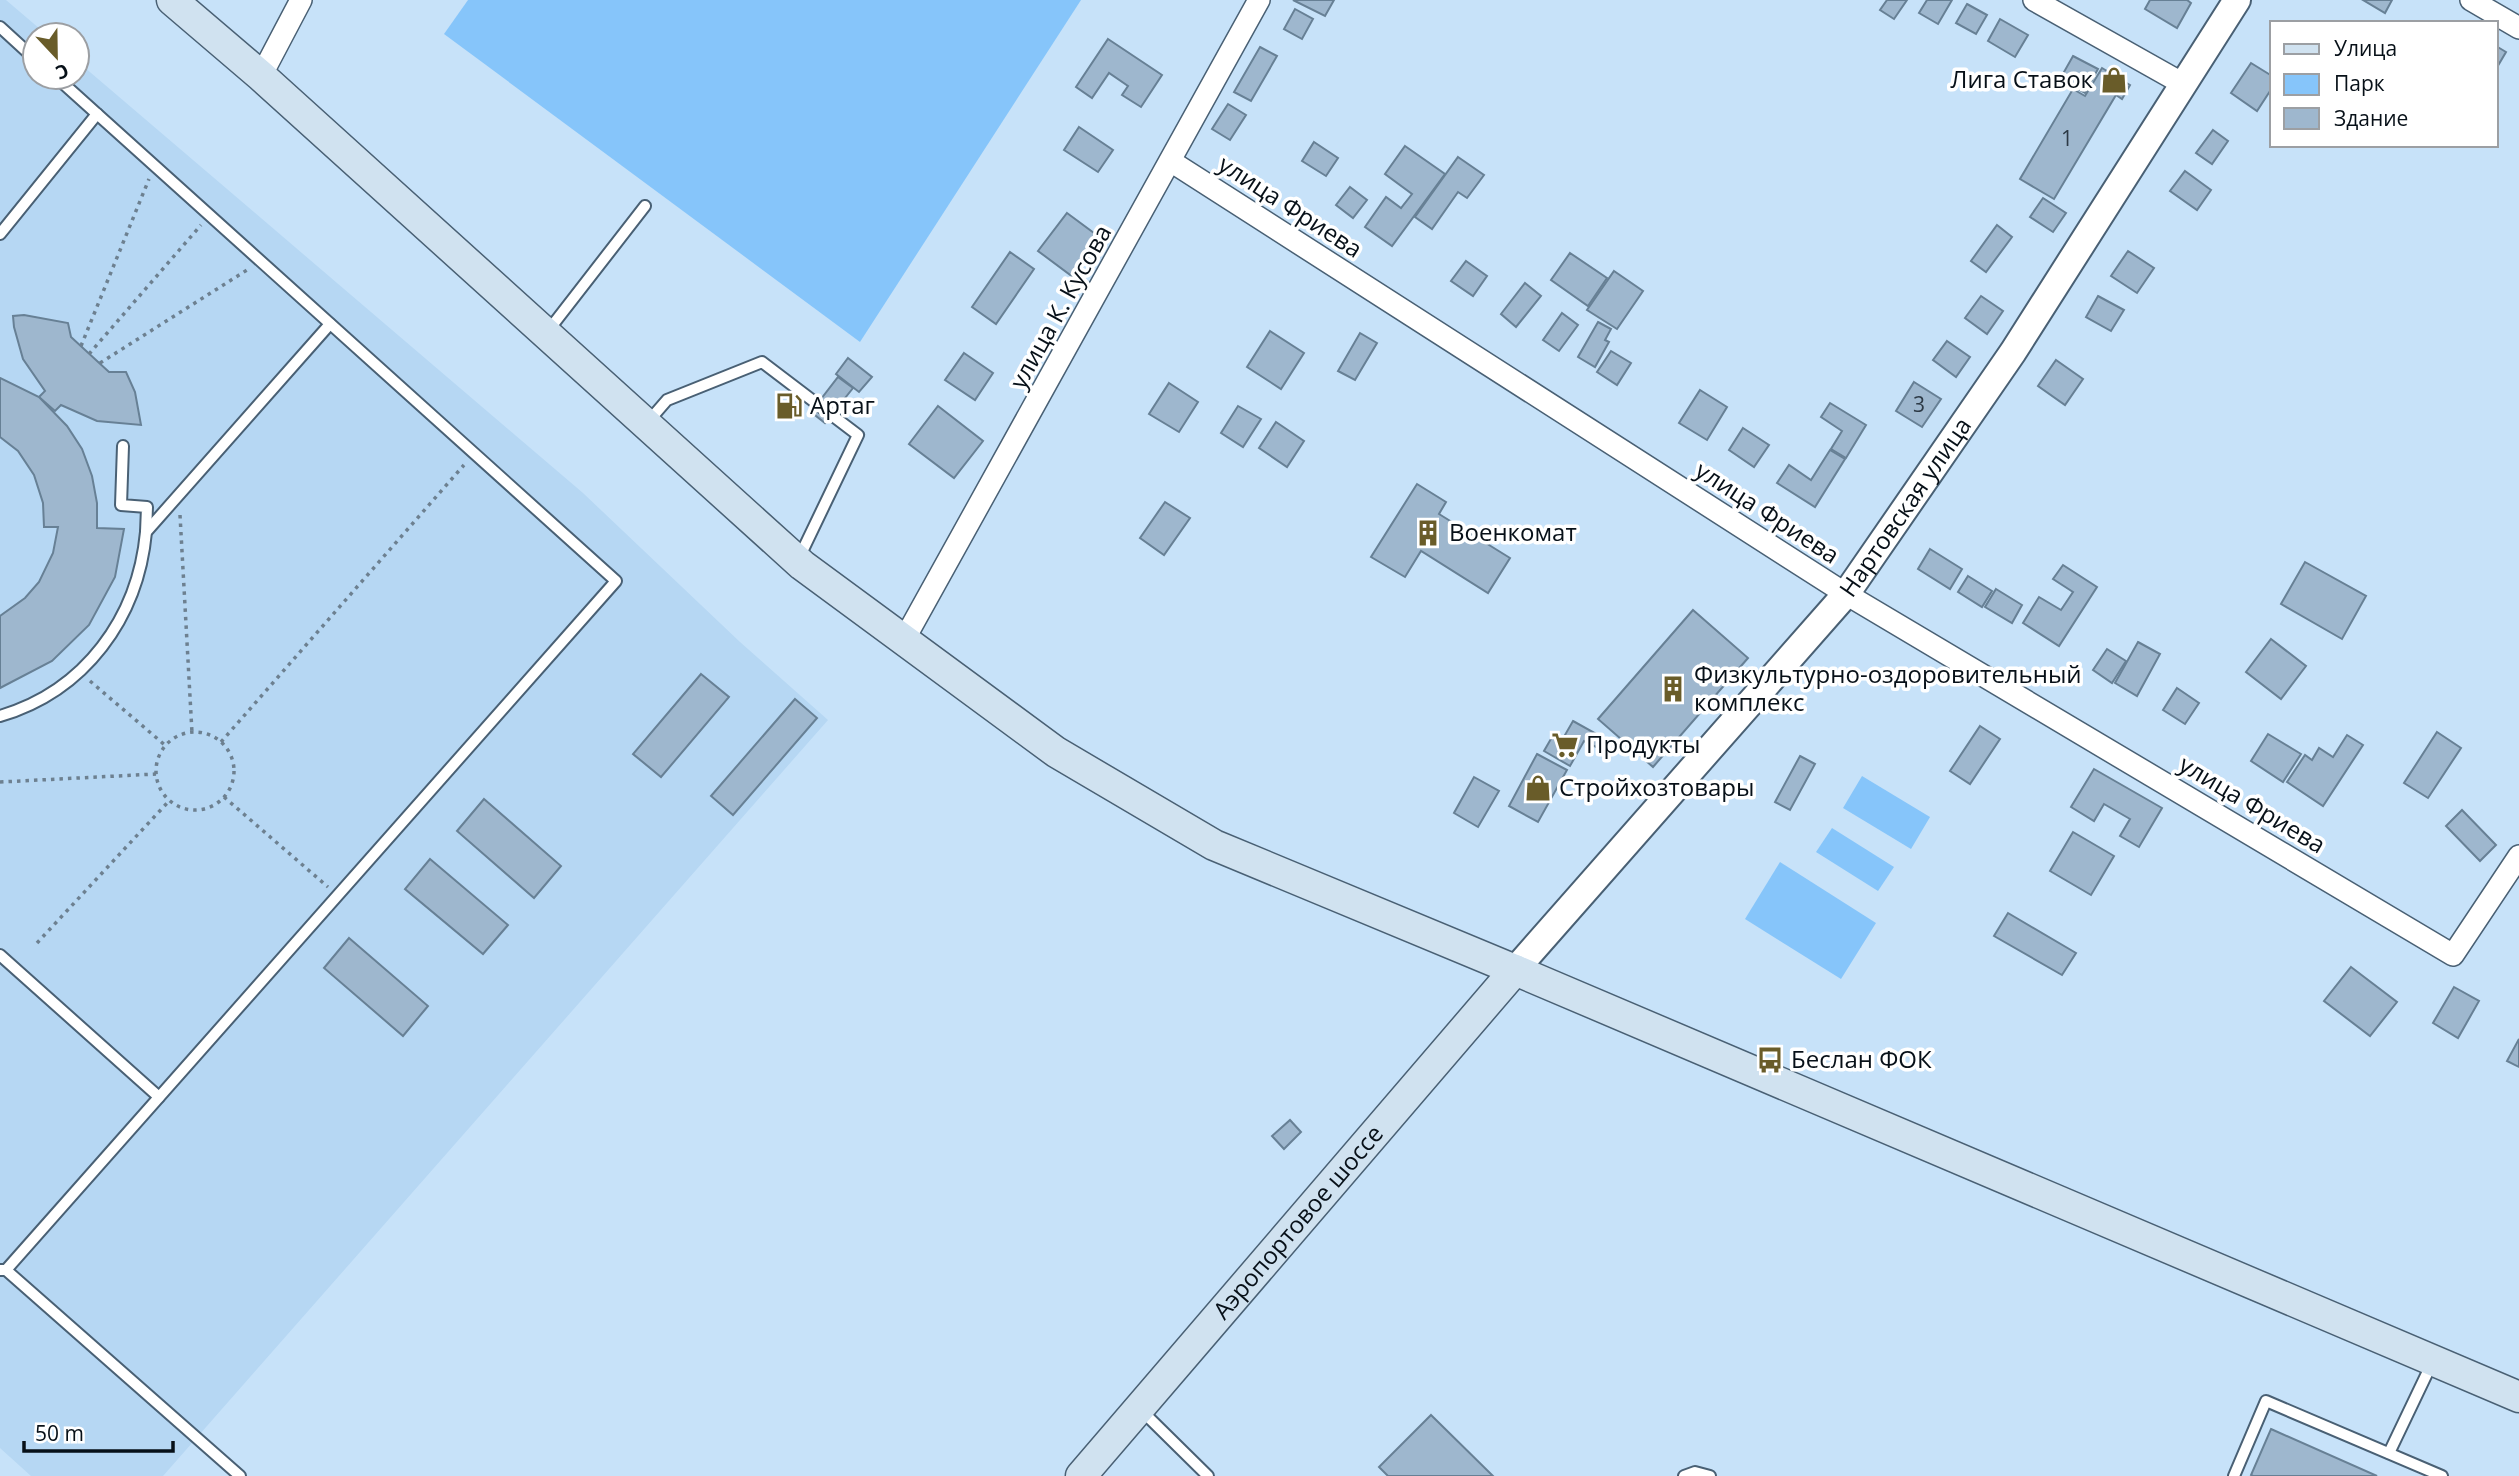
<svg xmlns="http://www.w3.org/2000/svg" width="2519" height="1476" font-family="'Open Sans',sans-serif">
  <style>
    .built { fill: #b6d7f3 }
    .green { fill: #86c5fa }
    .building { fill: #9eb7ce; stroke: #678095; stroke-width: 2 }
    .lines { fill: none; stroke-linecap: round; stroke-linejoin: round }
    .service-casing { stroke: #496074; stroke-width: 14 }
    .minor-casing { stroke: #496074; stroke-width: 24 }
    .tertiary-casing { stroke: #496074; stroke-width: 30 }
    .secondary-casing { stroke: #496074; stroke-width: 33 }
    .path { stroke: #6d8090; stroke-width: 3.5; stroke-dasharray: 3.5 5; stroke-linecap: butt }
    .service { stroke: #fff; stroke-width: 10 }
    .minor { stroke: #fff; stroke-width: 21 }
    .tertiary { stroke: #fff; stroke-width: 26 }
    .secondary { stroke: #d0e2f0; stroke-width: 30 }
    .labels { text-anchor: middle; stroke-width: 7; stroke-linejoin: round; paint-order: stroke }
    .number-label { font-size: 21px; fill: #2d3a46 }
    .poi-label { font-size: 24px; fill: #071018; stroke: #fff; text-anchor: start }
    .street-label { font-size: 24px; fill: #071018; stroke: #fff }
  </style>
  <rect width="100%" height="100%" fill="#c7e2f9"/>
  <path class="built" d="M0,0H6L47,35H35V77H77V61L583,493L740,642L828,720L163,1476H31L0,1448Z"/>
  <g class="green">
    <path d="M468,0H1081L860,342L444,34Z"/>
    <path d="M1862,776L1930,817L1911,849L1843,808Z"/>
    <path d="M1832,828L1894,867L1878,891L1816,852Z"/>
    <path d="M1780,862L1876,923L1841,979L1745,919Z"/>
  </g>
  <g class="building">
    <path d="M1293,0H1334L1325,16Z"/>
    <path d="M1887,0H1907L1894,19L1880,10Z"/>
    <path d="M1927,0H1952L1938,24L1919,13Z"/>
    <path d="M2150,0H2187L2191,3L2177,28L2145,9Z"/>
    <path d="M2363,0H2392L2385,13Z"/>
    <path d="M1967,4L1987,15L1976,34L1956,23Z"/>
    <path d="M1295,9L1313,19L1302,39L1284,29Z"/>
    <path d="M2000,19L2028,35L2015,57L1988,41Z"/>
    <path d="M1108,39L1162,75L1141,107L1122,95L1128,86L1109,73L1092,98L1076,87Z"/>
    <path d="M2496,46L2506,52L2496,69Z"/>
    <path d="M1260,47L1277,56L1251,101L1234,92Z"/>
    <path d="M2073,56L2098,69L2085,93L2060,79Z"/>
    <path d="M2251,63L2272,76V88L2257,111L2231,93Z"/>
    <path d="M2102,68L2130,85L2122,99L2116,95L2054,199L2020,179L2073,89L2085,96Z"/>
    <path d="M1228,104L1246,115L1230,140L1212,129Z"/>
    <path d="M1079,127L1113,150L1098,172L1064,150Z"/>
    <path d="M2213,130L2228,141L2212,164L2196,153Z"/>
    <path d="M1314,142L1338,158L1326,176L1302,161Z"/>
    <path d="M1405,146L1445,174L1392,246L1365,227L1386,197L1401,208L1412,194L1385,174Z"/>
    <path d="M1458,157L1484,175L1467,198L1458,192L1432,229L1415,217Z"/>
    <path d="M2185,171L2211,190L2197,210L2170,191Z"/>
    <path d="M1350,187L1367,200L1353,218L1336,205Z"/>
    <path d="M2043,198L2066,213L2053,232L2030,217Z"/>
    <path d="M1067,213L1102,239L1073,277L1038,251Z"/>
    <path d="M1997,225L2012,237L1986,272L1971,261Z"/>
    <path d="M2128,251L2154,268L2137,293L2111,276Z"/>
    <path d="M1010,252L1034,269L996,324L972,307Z"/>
    <path d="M1570,253L1607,278L1588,306L1551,280Z"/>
    <path d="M1466,261L1487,276L1473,296L1451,281Z"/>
    <path d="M1614,271L1643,291L1617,329L1587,310Z"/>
    <path d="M1525,283L1541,296L1516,327L1501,314Z"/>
    <path d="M1981,296L2003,311L1987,334L1965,318Z"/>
    <path d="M2098,296L2124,310L2111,331L2086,317Z"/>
    <path d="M1562,313L1578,325L1559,351L1543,340Z"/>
    <path d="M24,315L68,323L71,337L109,372H126L135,392L141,425L97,421L61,405L55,411L39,397L45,391L23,359L14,327L13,316Z"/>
    <path d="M1598,322L1611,329L1605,340L1609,342L1595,367L1578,357Z"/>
    <path d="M1270,331L1304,353L1281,389L1247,367Z"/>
    <path d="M1360,333L1377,343L1355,380L1338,371Z"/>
    <path d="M1947,341L1970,357L1956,377L1933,360Z"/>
    <path d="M1611,351L1631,363L1617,385L1597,372Z"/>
    <path d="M964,353L993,373L975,400L945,380Z"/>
    <path d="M848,358L872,377L859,392L836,374Z"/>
    <path d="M2056,360L2083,379L2065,405L2038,386Z"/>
    <path d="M838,377L853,388L825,423L811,412Z"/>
    <path d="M0,378L39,397L67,426L82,449L92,476L97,503V528L124,529L115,577L89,625L52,661L0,688V616L25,598L39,582L53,553L58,527H44L43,503L34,475L18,451L0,437Z"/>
    <path d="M1914,382L1941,399L1922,427L1896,411Z"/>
    <path d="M1169,383L1198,402L1179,432L1149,414Z"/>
    <path d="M1700,390L1727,407L1707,440L1679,423Z"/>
    <path d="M1830,403L1866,425L1846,458L1831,449L1842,431L1821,417Z"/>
    <path d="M938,406L983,441L954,478L909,444Z"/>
    <path d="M1238,406L1261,419L1243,447L1221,433Z"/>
    <path d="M1276,422L1304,441L1287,467L1259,448Z"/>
    <path d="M1743,428L1769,445L1754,467L1729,450Z"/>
    <path d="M1830,450L1845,459L1815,507L1777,483L1789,465L1811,480Z"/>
    <path d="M1417,484L1446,502L1439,514L1510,558L1488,593L1421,551L1405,577L1371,557Z"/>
    <path d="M1165,502L1190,518L1164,555L1140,538Z"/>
    <path d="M1930,549L1962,569L1950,589L1918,569Z"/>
    <path d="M2305,562L2366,596L2342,639L2281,604Z"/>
    <path d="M2063,565L2097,587L2059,646L2023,623L2039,597L2061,610L2073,592L2053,579Z"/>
    <path d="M1968,576L1992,591L1982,607L1958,592Z"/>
    <path d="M1996,589L2022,605L2012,623L1985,607Z"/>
    <path d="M1693,610L1748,658L1653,767L1598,719Z"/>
    <path d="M2271,639L2306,666L2281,699L2246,672Z"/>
    <path d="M2138,642L2160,654L2137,696L2115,683Z"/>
    <path d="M2107,649L2126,661L2112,683L2093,670Z"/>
    <path d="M701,674L729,697L661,777L633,754Z"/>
    <path d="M2177,688L2199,703L2185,724L2163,710Z"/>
    <path d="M795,699L817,718L733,815L711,796Z"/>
    <path d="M1573,721L1602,737L1596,747L1584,741L1570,766L1544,751L1552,737L1561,742Z"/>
    <path d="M1980,726L2000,739L1970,784L1950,771Z"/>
    <path d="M2437,732L2461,748L2428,798L2404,783Z"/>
    <path d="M2268,734L2301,754L2283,782L2251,761Z"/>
    <path d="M2347,735L2363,745L2323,806L2287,782L2305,755L2312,760L2319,748L2333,757Z"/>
    <path d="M1537,754L1567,770L1538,822L1509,806Z"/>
    <path d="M1800,756L1815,764L1790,810L1775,802Z"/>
    <path d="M2094,769L2162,808L2139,847L2120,836L2130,819L2104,804L2094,821L2071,807Z"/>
    <path d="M1474,777L1499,791L1478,827L1454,813Z"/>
    <path d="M484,799L561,866L534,898L457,831Z"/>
    <path d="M2462,810L2496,845L2480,861L2446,826Z"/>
    <path d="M2073,832L2114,856L2091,895L2050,871Z"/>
    <path d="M430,859L508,925L483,954L405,889Z"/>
    <path d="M2008,913L2076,953L2062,975L1994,936Z"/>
    <path d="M349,938L428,1006L403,1036L324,968Z"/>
    <path d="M2351,967L2397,1002L2370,1036L2324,1001Z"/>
    <path d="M2454,987L2479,1001L2458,1038L2433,1023Z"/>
    <path d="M2519,1039V1067L2507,1061Z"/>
    <path d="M1290,1120L1301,1132L1284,1149L1272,1136Z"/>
    <path d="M1431,1415L1493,1476H1388L1379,1467Z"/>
    <path d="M2271,1429L2377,1476H2253L2251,1475Z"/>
  </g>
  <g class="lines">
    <g class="service-casing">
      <g id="service">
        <path d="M0,27L35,59"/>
        <path d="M0,234L97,114"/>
        <path d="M548,331L645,206"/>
        <path d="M647,423L667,400L762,362L858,435L799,558"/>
        <path d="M123,446L121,505L147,507L146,532"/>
        <path d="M0,716C85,691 138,618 146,532L330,324"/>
        <path d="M0,955L159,1097"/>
        <path d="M0,1270H6L240,1476"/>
        <path d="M6,1270L616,581L56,77"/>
        <path d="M1141,1410L1208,1476"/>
        <path d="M2389,1453L2432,1363"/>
        <path d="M1684,1476L1695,1472L1710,1476"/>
        <path d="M2234,1476L2266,1401L2442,1476"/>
      </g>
    </g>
    <g class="minor-casing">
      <g id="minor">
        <path d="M2034,0L2185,85"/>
        <path d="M2471,0L2519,28"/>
        <path d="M261,76L301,0"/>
        <path d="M1172,162L1846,594L2453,955L2519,856"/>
        <path d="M905,638L1259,0"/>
      </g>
    </g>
    <g class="tertiary-casing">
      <g id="tertiary">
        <path id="s1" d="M1515,970L1846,594L2013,352L2237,0"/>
      </g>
    </g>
    <g class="secondary-casing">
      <g id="secondary">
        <path d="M172,0L261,76L802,565L1056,752L1214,845L1515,970L2519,1397"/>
        <path id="s2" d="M1081,1476L1515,970"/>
      </g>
    </g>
    <g class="path">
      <path d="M81,346L149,179"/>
      <path d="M89,354L201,225"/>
      <path d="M100,363L247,270"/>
      <path d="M180,515L192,733"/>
      <path d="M90,681L166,746"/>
      <circle cx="195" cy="771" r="39"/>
      <path d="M221,742L464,465"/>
      <path d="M0,782L156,774"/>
      <path d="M224,797L328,887"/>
      <path d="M37,943L169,801"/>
    </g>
    <use href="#service" class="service"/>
    <use href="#minor" class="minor"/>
    <use href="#tertiary" class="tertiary"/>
    <use href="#secondary" class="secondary"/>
  </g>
  <defs>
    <g id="shop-bare" transform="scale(2.1)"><path d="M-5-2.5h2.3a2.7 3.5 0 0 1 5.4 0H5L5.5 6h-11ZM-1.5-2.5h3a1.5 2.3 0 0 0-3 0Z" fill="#695c29" stroke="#fff" stroke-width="2.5" paint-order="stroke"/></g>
    <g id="fuel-bare" transform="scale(2.1)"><path d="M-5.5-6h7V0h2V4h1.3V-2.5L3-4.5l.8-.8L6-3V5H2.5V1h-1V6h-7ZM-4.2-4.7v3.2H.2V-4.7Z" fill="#695c29" stroke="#fff" stroke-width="2.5" paint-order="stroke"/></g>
    <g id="building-bare" transform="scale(2.1)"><path d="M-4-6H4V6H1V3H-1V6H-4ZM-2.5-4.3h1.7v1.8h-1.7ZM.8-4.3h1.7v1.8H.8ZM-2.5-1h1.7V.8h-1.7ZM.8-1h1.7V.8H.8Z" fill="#695c29" stroke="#fff" stroke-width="2.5" paint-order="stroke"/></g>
    <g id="supermarket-bare" transform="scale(2.1)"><path d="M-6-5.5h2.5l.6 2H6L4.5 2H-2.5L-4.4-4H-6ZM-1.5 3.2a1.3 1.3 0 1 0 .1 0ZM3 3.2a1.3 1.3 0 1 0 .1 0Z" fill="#695c29" stroke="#fff" stroke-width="2.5" paint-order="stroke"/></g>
    <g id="bus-bare" transform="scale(2.1)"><path d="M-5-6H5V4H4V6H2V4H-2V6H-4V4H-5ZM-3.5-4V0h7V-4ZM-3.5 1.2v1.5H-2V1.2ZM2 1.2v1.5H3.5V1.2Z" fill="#695c29" stroke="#fff" stroke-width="2.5" paint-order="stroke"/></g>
  </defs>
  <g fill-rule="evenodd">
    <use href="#shop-bare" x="2114" y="80"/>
    <use href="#fuel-bare" x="789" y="406"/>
    <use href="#building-bare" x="1428" y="533"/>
    <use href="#building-bare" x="1673" y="689"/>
    <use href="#supermarket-bare" x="1565" y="745"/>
    <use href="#shop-bare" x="1538" y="788"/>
    <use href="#bus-bare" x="1770" y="1060"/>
  </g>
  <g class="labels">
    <g class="number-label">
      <text x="2067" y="146">1</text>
      <text x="1919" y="412">3</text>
    </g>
    <g class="poi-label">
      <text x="2093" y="88" text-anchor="end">Лига Ставок</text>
      <text x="810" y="414">Артаг</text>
      <text x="1449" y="541">Военкомат</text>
      <text x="1694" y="683">Физкультурно-оздоровительный<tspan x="1694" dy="28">комплекс</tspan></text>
      <text x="1586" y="753">Продукты</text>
      <text x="1559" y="796">Стройхозтовары</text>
      <text x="1791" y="1068">Беслан ФОК</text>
    </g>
    <g class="street-label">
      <text transform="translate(1290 207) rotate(33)" y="8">улица Фриева</text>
      <text transform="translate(1061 307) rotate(-61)" y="8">улица К. Кусова</text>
      <text dy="8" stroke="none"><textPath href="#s1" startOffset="606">Нартовская улица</textPath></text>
      <text transform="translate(1767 513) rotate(33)" y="8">улица Фриева</text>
      <text transform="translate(2252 805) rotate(31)" y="8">улица Фриева</text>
      <text dy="8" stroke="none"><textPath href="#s2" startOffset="334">Аэропортовое шоссе</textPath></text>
    </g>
  </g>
  <rect x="2270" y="21" width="228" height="126" fill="#ffffff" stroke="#9c9fa3" stroke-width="2"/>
  <rect x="2284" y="44" width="35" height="10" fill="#d0e2f0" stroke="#9c9fa3" stroke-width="2"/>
  <text x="2334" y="56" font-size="21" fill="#071018">Улица</text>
  <rect x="2284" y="74" width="35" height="21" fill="#86c5fa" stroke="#9c9fa3" stroke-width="2"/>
  <text x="2334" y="91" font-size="21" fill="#071018">Парк</text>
  <rect x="2284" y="108" width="35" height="21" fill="#9eb7ce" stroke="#9c9fa3" stroke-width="2"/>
  <text x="2334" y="126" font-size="21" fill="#071018">Здание</text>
  <g transform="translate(56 56) rotate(158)"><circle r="33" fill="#ffffff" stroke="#9c9fa3" stroke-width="2"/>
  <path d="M0-5L12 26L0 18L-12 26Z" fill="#695c29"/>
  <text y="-10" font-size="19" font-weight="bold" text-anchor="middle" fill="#071018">С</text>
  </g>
  <path d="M24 1441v10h149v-10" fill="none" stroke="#071018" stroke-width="3.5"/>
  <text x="35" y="1441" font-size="21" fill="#071018" stroke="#ffffff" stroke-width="5" paint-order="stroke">50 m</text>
</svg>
